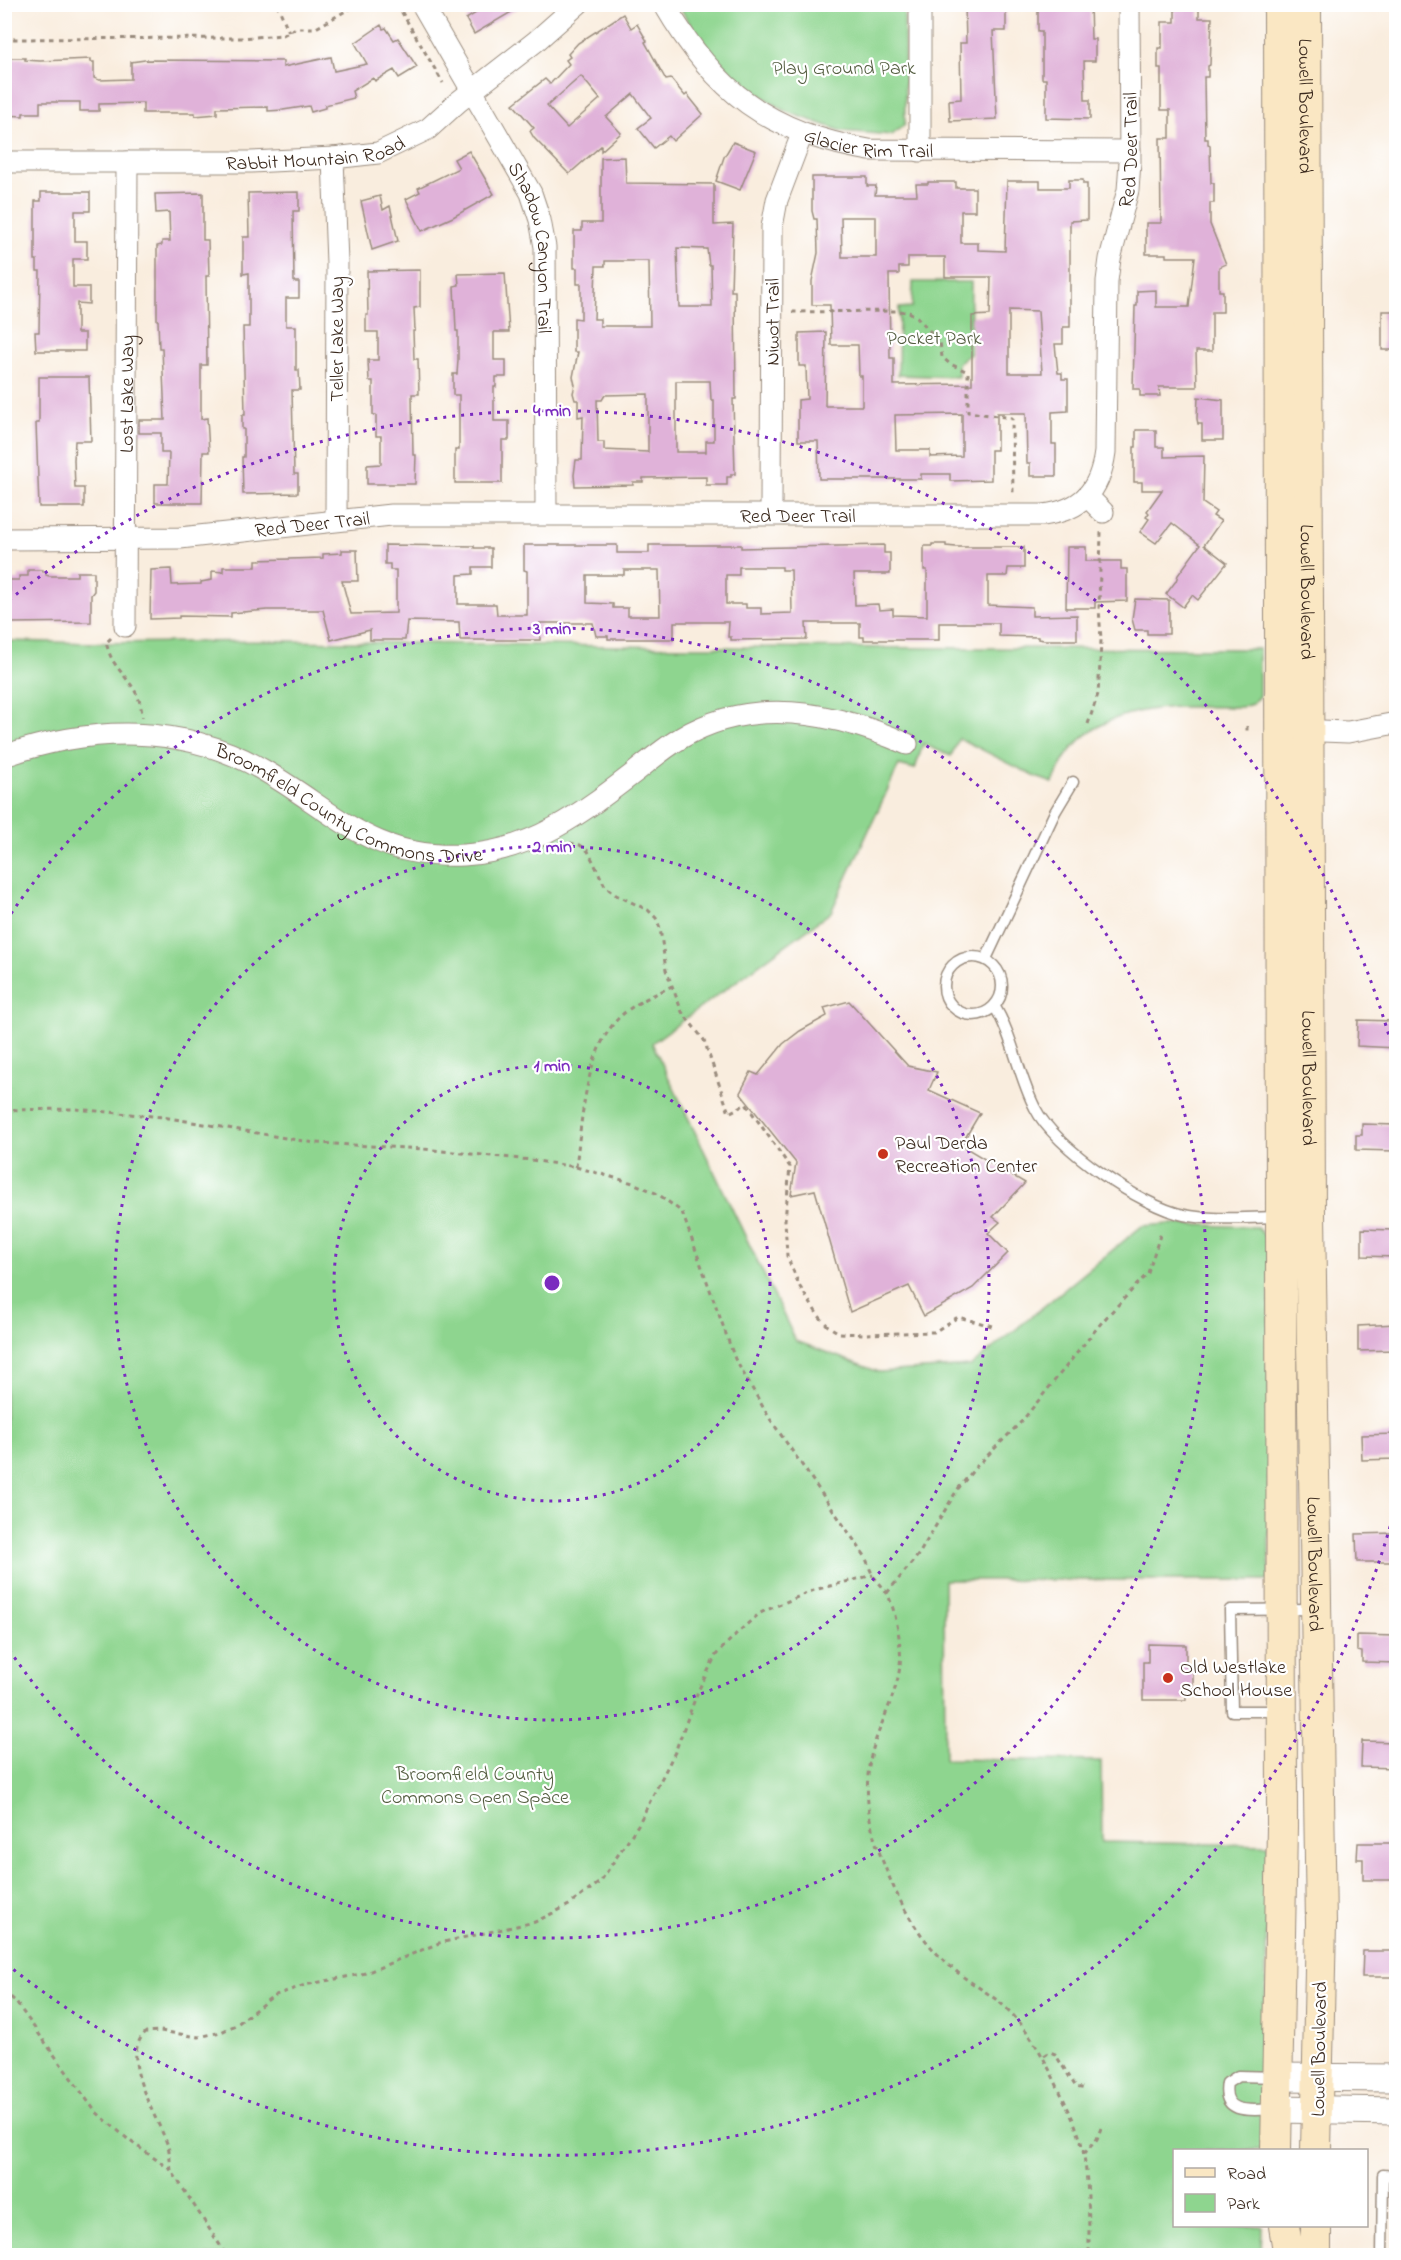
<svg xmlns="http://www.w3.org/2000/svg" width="1401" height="2260" font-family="'Indie Flower',sans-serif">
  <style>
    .green { fill: #8ed58f; stroke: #648056; stroke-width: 1.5 }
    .building { fill: #e0b2d9; fill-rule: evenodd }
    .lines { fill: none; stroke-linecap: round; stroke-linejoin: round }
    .service-casing { stroke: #9a8c7e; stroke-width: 13 }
    .minor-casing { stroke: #9a8c7e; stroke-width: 23 }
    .tertiary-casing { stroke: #9a8c7e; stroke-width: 29 }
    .secondary-casing { stroke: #9a8c7e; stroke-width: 32 }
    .path { stroke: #9a8c7e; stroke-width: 3; stroke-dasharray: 4.5 4.5; stroke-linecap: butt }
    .service { stroke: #fff; stroke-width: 10 }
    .minor { stroke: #fff; stroke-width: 21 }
    .tertiary { stroke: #fff; stroke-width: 27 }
    .secondary { stroke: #fae7c3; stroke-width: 30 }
    .ring { fill: none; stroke: #7b2cbf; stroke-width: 3; stroke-dasharray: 3 6 }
    .poi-dot { fill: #c8321e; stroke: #fff; stroke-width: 2 }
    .labels { text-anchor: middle; stroke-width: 4.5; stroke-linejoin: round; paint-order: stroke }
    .park-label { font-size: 20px; fill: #545d40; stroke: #fff }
    .street-label { font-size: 20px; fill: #3b2a1e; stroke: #fff }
    .poi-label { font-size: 20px; fill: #3b2a1e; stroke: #fff; text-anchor: start }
    .centre { fill: #7b2cbf; stroke: #fff; stroke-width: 3 }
    .ring-label { font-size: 18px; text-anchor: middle; font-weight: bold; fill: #7b2cbf; stroke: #fff; stroke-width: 4.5; stroke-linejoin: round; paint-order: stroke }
  </style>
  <rect width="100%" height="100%" fill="#fff"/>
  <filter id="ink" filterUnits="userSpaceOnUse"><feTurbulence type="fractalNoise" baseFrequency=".0167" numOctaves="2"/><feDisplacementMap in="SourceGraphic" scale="12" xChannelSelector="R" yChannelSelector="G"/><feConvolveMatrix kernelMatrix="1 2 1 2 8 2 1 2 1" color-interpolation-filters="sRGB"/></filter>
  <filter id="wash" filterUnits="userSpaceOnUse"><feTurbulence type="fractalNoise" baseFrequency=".008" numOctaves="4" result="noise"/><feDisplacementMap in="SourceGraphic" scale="24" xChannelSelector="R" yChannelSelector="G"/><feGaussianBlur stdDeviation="1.35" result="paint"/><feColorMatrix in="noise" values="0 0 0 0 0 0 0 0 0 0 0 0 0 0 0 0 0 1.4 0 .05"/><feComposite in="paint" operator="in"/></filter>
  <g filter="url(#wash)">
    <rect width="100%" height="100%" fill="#f9edde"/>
    <g class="green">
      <path d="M678,5H904L905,124L892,135L842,131L787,112L737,80L700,40Z"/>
      <path d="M913,282H971L970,354L958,363V377L898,375L899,308L912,307Z"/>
      <path d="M5,641L98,643L280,641L685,647L1259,649V696L1252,704L1242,707C1181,707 1108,699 1067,755C1061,763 1057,774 1053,783L1036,777L959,738L951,756L923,744L915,769L899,765L831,912L652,1043L796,1341L879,1372L971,1366L1142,1226L1169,1224L1256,1227L1269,1240V1580H944L945,1759L1101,1761L1102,1842L1268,1845L1263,2150H1174V2226H1262L1261,2255L5,2256Z"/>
    </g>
    <g id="blocks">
      <g class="building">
        <path d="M472,4H525L474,34L466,19L476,13Z"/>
        <path d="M965,4H1006V31H993L997,119L950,121L949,100L961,99L960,43H966Z"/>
        <path d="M1038,4H1090L1091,39H1095V61H1084L1085,100H1090V119L1046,118V79H1042V31H1038Z"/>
        <path d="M1175,9H1199V18H1212L1210,65L1208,66V77H1204L1205,139H1208V144L1210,145L1211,183H1214V203H1210V224L1226,264L1219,267V291H1223V312H1212V351H1196L1197,387H1159L1160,396H1140V389H1133L1135,306H1137V291L1156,290V307H1189L1195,257H1166V254H1146V223H1161L1160,138H1170V110H1161V68H1158V48H1162V22H1175Z"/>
        <path d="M623,14L631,28L637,24L647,41L645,42L666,80L671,79L685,96L687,94L703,114L673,141L669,136L654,148L638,128L651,118L633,94L606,117L621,133L601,151V146L569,174L534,138L530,131L534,128L513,104L545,79L550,84L569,64L566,60L570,57L568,54L578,43ZM581,76L600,99L567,128L547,106Z"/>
        <path d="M381,25L383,29L386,28L394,40L398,38L417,67L399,78L394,70L375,81L373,78L352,91L354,98L325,105V108L311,112L309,106L283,110L268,111V107L217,108V114L195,116V113H143V103L99,104V111H80V102H40V113H23V116L4,115V58H25V60L40,61L91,59V62H94V78L99,80L131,79V62L145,60L283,61V67L331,57L334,71L367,64L355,43Z"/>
        <path d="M733,142L756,151L740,190L716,181L724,157Z"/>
        <path d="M469,151L494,194L453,217L422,231L406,199L420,192L418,188L459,168L454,159Z"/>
        <path d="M625,157L626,183L714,184V225L733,224L731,291H735L736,399H733L735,474H731V477H727V485H706V477L643,478V482H633V485L575,486L574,475L576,460H582L583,416L578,417V400H575L573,393L575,385L573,377L578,352H574V318L581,319V284H577V268H574V231H582V223H601V158ZM677,248L707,249L709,265H711L712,307H679ZM605,261H649L650,326H600V319H594L596,266H605ZM676,381H710L711,400H714V441H706V452H676ZM648,394V452L604,450V442H598L597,400H602L605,395Z"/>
        <path d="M812,177H867V186H876L875,195H917L916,184H928V182H956V188H975V211H961V243H978V250L1005,251L1007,181H1040V188H1069V180H1083V184H1087V220L1070,221V327H1063V344H1055L1058,373H1062V379H1068V411L1052,412V444H1056V476H1030V463H1027L1026,413H997V450H991V480L950,481V474H921V479H819L818,441H798V400L807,399L806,366H799V333L826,332L825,406H862V376H859L858,345H831L830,305H812V281L818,253L817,219H814L812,211ZM841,217H876V257H842ZM908,257H945V277H991L990,315L972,316V384L894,385V358H890L889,274H899V267H908ZM1009,310L1038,311L1042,373H1009ZM962,414V456L930,457V450H896L895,415Z"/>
        <path d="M41,192H90V211H75V241H87V259H73V287H89V304L77,303V333H85V351H36L35,332H39L40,271H37V260H35V201H41Z"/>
        <path d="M299,192V211H293L294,282H299V298H286V326H296V370H299L300,390H292L294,474H298V493L243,494L242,457H244V429H242V415H245L243,327H249V273L243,274V237H249L248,193Z"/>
        <path d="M203,193V240H208L209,276H206L207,365H201V419L207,418L209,452H203L202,503H155V484H168L169,453H161V433H139V420H165L162,348H159L158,320H157V246L162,245V241H170L169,212L156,213L155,194Z"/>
        <path d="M380,196L383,210L390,206L398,241L372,250L361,201Z"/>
        <path d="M420,270V307L414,308L415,331H413L414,359H418L419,394H412L413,455H416L415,484H367V465L381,464V436H376V415H373V381H369L368,360H378V332H366V315H368L367,271Z"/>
        <path d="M505,273L509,332H494V360H506V377H496V387H494V421H509V440H502V483H455V450H459V395H453V374H457L458,360V331H456L454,286L459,285L458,274Z"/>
        <rect x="1382" y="311" width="14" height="39"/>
        <path d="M39,377H89L91,441H75L74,460L75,488H84V507H39L36,423H39Z"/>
        <path d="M1198,397L1223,400V440H1202V424H1198L1197,419Z"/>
        <path d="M1136,430H1156V447H1164V457L1204,456L1203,503L1216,512L1213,516L1221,521L1204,545L1227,563L1198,600L1192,595L1183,607L1166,594L1176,581L1178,575L1200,545L1172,523L1156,543L1140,532L1149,519L1146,517L1149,513L1147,511L1162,490H1142V482H1134V447H1136Z"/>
        <path d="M932,544H946V546L956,547H1024V568H1008L1007,576H988V605L1032,607V616L1077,615V640H1044L1038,639V637L999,636V623H939V640H864V637H860V623H806L807,639L731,640V637H728L729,622H674V639H608V636H596L593,623H540V640H460L459,622L407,621L405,640H370V630L331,640L323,610H267L231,613V617L179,616V618L150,619L151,570L171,569L172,585L201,584V582L212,580V571L223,572V567H256V560L323,558V554L342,553V550H357L358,581H342L351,614L396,613V570H390V564H385V545L474,546V548H491V567H473V574L458,575V604H496L497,615H527V571L524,570V545H617V553H649V545H741V548L884,545V553H890V574H854L855,605L878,604L879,610L893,609V615L927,616V570H924V546H932ZM739,567H782V570H791L792,613L761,614V608H746V604H726V575H739ZM624,570H659L660,616H628V608H613V604L587,603V575H624Z"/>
        <path d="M1067,547H1086V561H1121V569H1127V601L1095,602V608H1066Z"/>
        <path d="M28,570H43V572H46V575L49,576H77V572H94V591L91,595V622L10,623V580H19V576H28Z"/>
        <path d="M1135,599L1169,600V634H1147V630H1135L1132,619Z"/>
        <path d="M849,1001L908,1066L937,1072L929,1090L980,1113L961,1145L1025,1183L993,1217L1000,1222L988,1233L1008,1253L973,1288L924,1316L909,1286L850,1312L815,1190L791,1195L796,1163L740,1093L751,1072L758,1075L783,1044L800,1031L827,1016L824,1008Z"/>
        <path d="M1358,1020L1393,1021V1027H1396V1048L1357,1046Z"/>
        <path d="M1362,1124L1396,1125V1151L1356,1150V1135H1362Z"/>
        <path d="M1362,1229L1393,1230V1233L1396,1234V1257L1362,1256Z"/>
        <path d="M1396,1324V1350L1358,1351V1326Z"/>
        <path d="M1396,1434V1459L1362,1460L1361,1435Z"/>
        <path d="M1396,1533V1562H1357L1356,1534Z"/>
        <path d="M1357,1635L1396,1636V1663L1362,1662V1652L1357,1651Z"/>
        <path d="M1148,1644L1186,1645V1666H1193V1689H1186V1700H1143V1662H1148Z"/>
        <path d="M1362,1741L1396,1742V1768L1361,1767Z"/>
        <path d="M1358,1843H1396V1880H1363V1859H1357Z"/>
        <path d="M1363,1951H1396V1977H1362Z"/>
      </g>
    </g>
  </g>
  <g filter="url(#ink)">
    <use href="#blocks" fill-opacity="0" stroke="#9a8c7e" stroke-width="1.5"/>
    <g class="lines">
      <g class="service-casing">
        <g id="service">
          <circle cx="973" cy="986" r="29"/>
          <path d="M986,959L1055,812L1073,782"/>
          <path d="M995,1007C1014,1039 1018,1075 1035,1108C1054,1147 1142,1207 1184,1215C1213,1221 1250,1217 1280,1217"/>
          <path d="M1281,1711H1232L1230,1610L1314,1609"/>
          <path d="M1275,2109C1253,2110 1221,2116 1227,2083L1238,2076L1277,2077"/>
          <path d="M1382,2256L1383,2175L1396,2176"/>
        </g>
      </g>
      <g class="minor-casing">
        <g id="minor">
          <path id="s1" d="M422,4L531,193L540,220L545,247L546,514"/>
          <path id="s2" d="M664,4C715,92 769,133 869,150L1130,151"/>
          <path d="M920,4V151"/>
          <path d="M333,158L337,263L336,520"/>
          <path id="s3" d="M4,162H251L333,158L378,153L428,129L458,102L535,42L578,4"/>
          <path d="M1087,496L1103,512"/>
          <path id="s4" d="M771,514L772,227L777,200L802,134"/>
          <path id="s5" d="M4,539L180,538L391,515H1043C1082,510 1100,491 1105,452L1107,281L1110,259L1128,190L1130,162L1129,4"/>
          <path id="s6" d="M125,626L127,162"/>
          <path d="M1296,730L1348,732L1396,723"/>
          <path id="s7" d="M4,756C91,726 184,723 265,771C337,813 372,860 464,855C532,851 582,813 634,773C649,761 664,748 681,738C753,695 835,712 907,744"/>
        </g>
      </g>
      <g class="tertiary-casing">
        <g id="tertiary">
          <path d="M1277,2077L1396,2078"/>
          <path d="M1276,2109L1396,2111"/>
        </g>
      </g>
      <g class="secondary-casing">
        <g id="secondary">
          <path id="s8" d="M1306,4L1310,1214L1321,1924L1316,2150"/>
          <path d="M1276,2150L1282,1827L1279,4"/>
          <path d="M1284,2226L1289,2256"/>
          <path d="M1316,2256V2226"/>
        </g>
      </g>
      <g class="path">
        <path d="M277,4L289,32"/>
        <path d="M397,4L443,83"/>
        <path d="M4,39L241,38L283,35L296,28H316L358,4"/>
        <path d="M792,312L896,311L909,312L917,317L940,342L942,357L950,364L968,372V412L1012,418L1013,495"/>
        <path d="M111,638L106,643C108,649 110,656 113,661C127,682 141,690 142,717"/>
        <path d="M1088,724L1098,694L1100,664L1101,640L1099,607L1101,532"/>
        <path d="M1247,726V734"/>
        <path d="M570,843L580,845L588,851L605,886L616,895L648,910L656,918L660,928L666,970L682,1012L704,1040L729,1113L746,1104L790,1167L785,1220L787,1256L800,1287L818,1315L828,1326L839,1333L864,1334L934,1332L958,1317L996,1327"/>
        <path d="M4,1110L75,1109L163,1117L315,1143L423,1149L531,1160L576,1167C582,1119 585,1047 623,1014C637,1002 656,994 672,986"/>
        <path d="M576,1167L633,1183L658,1194L682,1212L735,1359L770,1419L865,1556C868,1563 870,1571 874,1577C879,1583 884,1588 888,1595C895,1611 899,1631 900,1648C904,1684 881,1718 872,1752C864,1782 867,1817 877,1846C895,1895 915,1938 956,1971C972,1985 992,1994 1007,2009C1033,2034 1047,2064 1062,2096C1071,2115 1081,2135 1084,2156C1089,2189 1089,2222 1089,2256"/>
        <path d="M887,1593L919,1554L957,1490L976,1467L1022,1421L1102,1322L1148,1273L1161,1232"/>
        <path d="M4,1991L15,2001L95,2111L130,2141L171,2170L227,2256"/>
        <path d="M1044,2056L1050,2052L1055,2054L1076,2087L1086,2089"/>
        <path d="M1084,2154L1097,2139L1101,2128"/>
        <path d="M171,2170C170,2162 170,2154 168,2146C158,2117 117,2058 146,2032L160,2031L199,2037L221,2032L236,2025L273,1996L305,1985L366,1973L439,1943L535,1922L569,1905L600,1882L638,1825L675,1752L698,1691L716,1655L737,1633L760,1613L814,1590L873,1575"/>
      </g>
      <use href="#service" class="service"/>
      <use href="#minor" class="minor"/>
      <use href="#tertiary" class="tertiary"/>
      <use href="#secondary" class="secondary"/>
    </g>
  </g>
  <g class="ring">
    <circle cx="552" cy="1283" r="218"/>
    <circle cx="552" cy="1283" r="437"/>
    <path d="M6 921A655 655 0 1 1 6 1645"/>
    <path d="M1395 1509A873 873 0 0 1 9 1966M9 600A873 873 0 0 1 1395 1057"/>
  </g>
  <g class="poi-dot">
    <circle cx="883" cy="1154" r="6"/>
    <circle cx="1168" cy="1678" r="6"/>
  </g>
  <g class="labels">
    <g class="park-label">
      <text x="844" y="74">Play Ground Park</text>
      <text x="934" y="344">Pocket Park</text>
      <text x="475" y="1780">Broomfield County<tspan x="475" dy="23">Commons Open Space</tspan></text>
    </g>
    <g class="street-label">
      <text dy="7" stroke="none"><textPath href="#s8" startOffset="102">Lowell Boulevard</textPath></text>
      <text dy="7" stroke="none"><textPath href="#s2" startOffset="261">Glacier Rim Trail</textPath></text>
      <text dy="7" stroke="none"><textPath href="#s3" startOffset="312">Rabbit Mountain Road</textPath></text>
      <text dy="7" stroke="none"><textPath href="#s5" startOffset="1442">Red Deer Trail</textPath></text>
      <text dy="7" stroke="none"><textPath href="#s1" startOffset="272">Shadow Canyon Trail</textPath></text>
      <text dy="7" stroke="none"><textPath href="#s4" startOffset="192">Niwot Trail</textPath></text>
      <text transform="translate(336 339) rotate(-90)" y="7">Teller Lake Way</text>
      <text dy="7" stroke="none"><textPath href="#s6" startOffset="232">Lost Lake Way</textPath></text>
      <text dy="7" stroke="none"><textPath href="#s5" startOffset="795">Red Deer Trail</textPath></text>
      <text dy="7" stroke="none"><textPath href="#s5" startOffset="309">Red Deer Trail</textPath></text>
      <text dy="7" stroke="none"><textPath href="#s8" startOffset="588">Lowell Boulevard</textPath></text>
      <text dy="7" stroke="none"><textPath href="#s7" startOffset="363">Broomfield County Commons Drive</textPath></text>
      <text dy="7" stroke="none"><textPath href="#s8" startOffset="1074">Lowell Boulevard</textPath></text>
      <text dy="7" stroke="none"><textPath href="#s8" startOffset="1560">Lowell Boulevard</textPath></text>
      <text transform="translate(1318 2049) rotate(-89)" y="7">Lowell Boulevard</text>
    </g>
    <g class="poi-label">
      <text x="895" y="1149">Paul Derda<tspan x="895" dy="23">Recreation Center</tspan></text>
      <text x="1180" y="1673">Old Westlake<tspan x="1180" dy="23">School House</tspan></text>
    </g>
  </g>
  <circle cx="552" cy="1283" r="9" class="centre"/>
  <g class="ring-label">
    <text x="552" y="416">4 min</text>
    <text x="552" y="634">3 min</text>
    <text x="552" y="852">2 min</text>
    <text x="552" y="1071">1 min</text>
  </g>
  <rect width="1401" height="2260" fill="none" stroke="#fff" stroke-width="24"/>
  <rect x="1173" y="2149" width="195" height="78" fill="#ffffff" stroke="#b1aaa5" stroke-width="1.5"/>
  <rect x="1185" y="2168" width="30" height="9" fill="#fae7c3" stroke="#b1aaa5" stroke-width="1.5"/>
  <text x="1227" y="2179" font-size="18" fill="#3b2a1e">Road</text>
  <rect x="1185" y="2194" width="30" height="18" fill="#8ed58f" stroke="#b1aaa5" stroke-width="1.5"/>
  <text x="1227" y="2209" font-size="18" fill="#3b2a1e">Park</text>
</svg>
